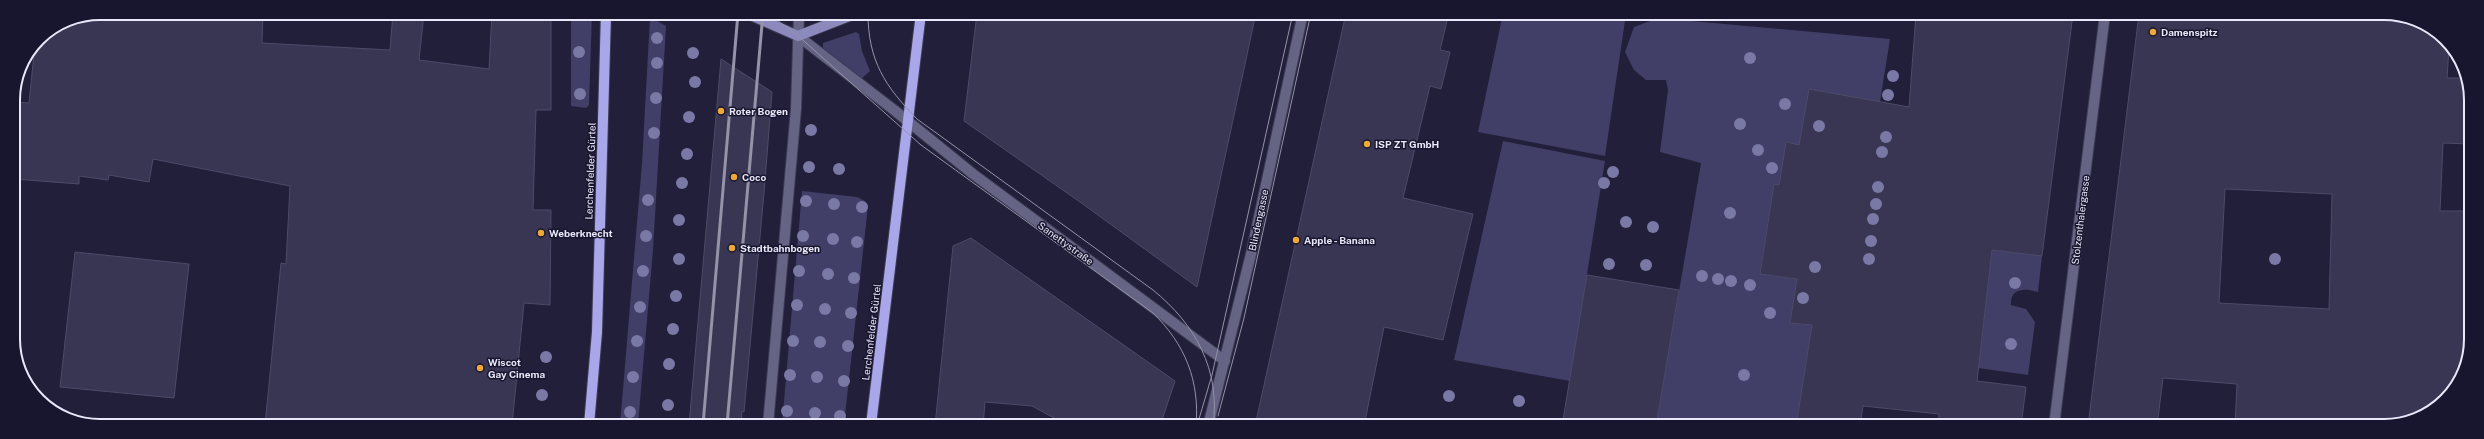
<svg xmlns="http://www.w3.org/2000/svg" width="2484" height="439" font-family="'Public Sans',sans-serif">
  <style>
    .green { fill: #413e67 }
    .building { fill: #383652; stroke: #4c4b69; fill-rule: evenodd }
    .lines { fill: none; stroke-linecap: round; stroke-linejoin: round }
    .street-casing { stroke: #3d3b54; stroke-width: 12 }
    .secondary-casing { stroke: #3d3b54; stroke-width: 12 }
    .primary-casing { stroke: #3d3b54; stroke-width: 12 }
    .street { stroke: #656484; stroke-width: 10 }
    .secondary { stroke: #8c8abd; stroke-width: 10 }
    .primary { stroke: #a9a6e9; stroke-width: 10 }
    .tram { stroke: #9493a9; stroke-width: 1 }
    .rail { stroke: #9493a9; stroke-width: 3 }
    .tree { fill: #7a78a5 }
    .poi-dot { fill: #eca93a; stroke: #18152e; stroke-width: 1.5 }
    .labels { text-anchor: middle; stroke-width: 3; stroke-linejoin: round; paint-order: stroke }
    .poi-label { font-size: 10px; font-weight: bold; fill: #e8e8fa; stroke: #18152e; text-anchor: start }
    .street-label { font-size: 10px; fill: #e8e8fa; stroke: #18152e }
    .rim { fill: none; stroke: #e8e8fa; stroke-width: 2 }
  </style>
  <rect width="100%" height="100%" fill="#211f39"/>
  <g class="green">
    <path d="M571,13H592L589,105L586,108L571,106Z"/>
    <path d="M1503,13L1626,14L1605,156L1478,132Z"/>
    <path d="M650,17L666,26L653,250L638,425H620L642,163Z"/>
    <path d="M1658,18L1890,39L1880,102L1799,145L1786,142L1779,185L1774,184L1760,273L1797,279L1790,323L1812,325L1796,426H1656L1701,163L1660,152L1668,90L1666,80H1646L1634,70L1625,52L1634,27Z"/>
    <path d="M856,32L859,34L862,51L870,71L860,80L823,48V43Z"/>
    <path d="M1503,141L1605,161L1570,381L1454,360Z"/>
    <path d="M802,191L857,197L865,201L868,206L844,425H782Z"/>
    <path d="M1992,250L2042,256L2038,292C2025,288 2010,288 2011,305L2026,309L2035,322L2028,375L1978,368Z"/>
  </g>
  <g class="building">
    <path d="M100,13H263L262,43L390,50L393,13H424L419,60L489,69L492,13H551V110H536L533,210H551L550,305L524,303L512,425H265L281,263L286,264L290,186L153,159L149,182L109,175L108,180L79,176V184L14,179L13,102L29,103L35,44L39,38L67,20Z"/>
    <path d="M977,13H1256L1197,287L1080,202L964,121Z"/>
    <path d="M1346,13H1449L1440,50L1450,52L1441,89L1430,86L1403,198L1473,214L1443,340L1384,327L1364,426H1255Z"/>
    <path d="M1916,14H2073L2042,256L1992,250L1977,381L2026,387L2021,426H1938L1939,414L1863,406L1860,426H1796L1812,325L1790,323L1797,279L1760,274L1774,184L1779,185L1786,142L1799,145L1809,89L1909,107Z"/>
    <path d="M2139,14H2396L2442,35L2449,48L2447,78H2467L2469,83L2470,144L2443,143L2440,211H2470V351L2462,378L2442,404L2417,419L2384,426H2235L2237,384L2163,378L2157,426H2088ZM2225,189L2332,194L2329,309L2219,303Z"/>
    <path d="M721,59L772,92L764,193L744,412L742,411L741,425H689Z"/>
    <path d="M971,238L1175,381L1160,426H1069L1032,406L985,402L983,426H935L953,246Z"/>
    <path d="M75,252L189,264L174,398L60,387Z"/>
    <path d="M1587,275L1679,290L1656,426H1562Z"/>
  </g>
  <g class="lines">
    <g class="street-casing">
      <g id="street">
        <path d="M798,36L894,110L973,174L1225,361"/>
        <path d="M768,425L796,109L799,13"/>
        <path d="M1208,426L1251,254L1303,13"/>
        <path d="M2054,426L2105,14"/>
      </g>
    </g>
    <g class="secondary-casing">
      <path id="secondary" d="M746,13L798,36L857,13"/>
    </g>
    <g class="primary-casing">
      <g id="primary">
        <path d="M589,425L597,332L606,13"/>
        <path d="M871,425L921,13"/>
      </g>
    </g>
    <use href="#street" class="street"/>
    <use href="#secondary" class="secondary"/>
    <use href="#primary" class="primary"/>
    <g class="tram">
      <path d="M767,13L796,34L921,145L1153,313C1185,344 1200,381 1196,426"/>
      <path d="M868,13C868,61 885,86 917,119L1153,290C1195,324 1221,370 1213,426"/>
      <path d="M1218,416L1244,318L1311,13"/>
      <path d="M1199,419L1212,375L1293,13"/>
    </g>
    <g class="rail">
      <path d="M703,425L738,13"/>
      <path d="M727,425L763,13"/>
    </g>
  </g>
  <g class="tree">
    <circle cx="657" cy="38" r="6"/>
    <circle cx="579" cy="52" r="6"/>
    <circle cx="693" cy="53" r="6"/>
    <circle cx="1750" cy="58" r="6"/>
    <circle cx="657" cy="63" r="6"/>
    <circle cx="1893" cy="76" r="6"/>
    <circle cx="695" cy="82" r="6"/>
    <circle cx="580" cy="94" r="6"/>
    <circle cx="1888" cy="95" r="6"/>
    <circle cx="656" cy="98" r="6"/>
    <circle cx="1785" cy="104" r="6"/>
    <circle cx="689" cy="117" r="6"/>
    <circle cx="1740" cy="124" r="6"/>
    <circle cx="1819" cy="126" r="6"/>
    <circle cx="811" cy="130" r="6"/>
    <circle cx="654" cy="133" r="6"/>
    <circle cx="1886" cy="137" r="6"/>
    <circle cx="1758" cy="150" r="6"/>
    <circle cx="1882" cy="152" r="6"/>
    <circle cx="687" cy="154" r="6"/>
    <circle cx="809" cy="167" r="6"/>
    <circle cx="1772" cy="168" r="6"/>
    <circle cx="839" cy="169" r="6"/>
    <circle cx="1613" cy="172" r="6"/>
    <circle cx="682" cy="183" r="6"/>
    <circle cx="1604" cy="183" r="6"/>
    <circle cx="1878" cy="187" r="6"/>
    <circle cx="648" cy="200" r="6"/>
    <circle cx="806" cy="201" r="6"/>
    <circle cx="834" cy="204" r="6"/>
    <circle cx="1876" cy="204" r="6"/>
    <circle cx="862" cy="207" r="6"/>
    <circle cx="1730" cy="213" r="6"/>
    <circle cx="1873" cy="219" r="6"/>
    <circle cx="679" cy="220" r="6"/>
    <circle cx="1626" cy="222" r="6"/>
    <circle cx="1653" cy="227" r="6"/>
    <circle cx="646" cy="236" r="6"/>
    <circle cx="803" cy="236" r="6"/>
    <circle cx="833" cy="239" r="6"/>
    <circle cx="1871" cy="241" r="6"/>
    <circle cx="857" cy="242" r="6"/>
    <circle cx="679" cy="259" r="6"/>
    <circle cx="1869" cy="259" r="6"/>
    <circle cx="2275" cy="259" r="6"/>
    <circle cx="1609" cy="264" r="6"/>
    <circle cx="1646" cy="265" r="6"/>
    <circle cx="1815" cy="267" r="6"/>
    <circle cx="643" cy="271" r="6"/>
    <circle cx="799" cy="271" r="6"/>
    <circle cx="828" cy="274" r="6"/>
    <circle cx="1702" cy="276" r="6"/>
    <circle cx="854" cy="278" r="6"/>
    <circle cx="1718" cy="279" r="6"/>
    <circle cx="1731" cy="281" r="6"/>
    <circle cx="2015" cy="283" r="6"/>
    <circle cx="1750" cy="285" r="6"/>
    <circle cx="676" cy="296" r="6"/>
    <circle cx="1803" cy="298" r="6"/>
    <circle cx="797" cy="305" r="6"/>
    <circle cx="640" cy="307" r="6"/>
    <circle cx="825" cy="309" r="6"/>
    <circle cx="851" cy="313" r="6"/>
    <circle cx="1770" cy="313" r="6"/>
    <circle cx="673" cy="329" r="6"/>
    <circle cx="637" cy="341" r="6"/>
    <circle cx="793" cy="341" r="6"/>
    <circle cx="820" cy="342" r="6"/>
    <circle cx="2011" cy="344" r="6"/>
    <circle cx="848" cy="346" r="6"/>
    <circle cx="546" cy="357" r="6"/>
    <circle cx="669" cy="364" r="6"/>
    <circle cx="790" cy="375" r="6"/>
    <circle cx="1744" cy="375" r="6"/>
    <circle cx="633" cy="377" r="6"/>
    <circle cx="817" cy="377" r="6"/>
    <circle cx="844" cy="381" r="6"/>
    <circle cx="542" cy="395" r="6"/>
    <circle cx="1449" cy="396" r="6"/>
    <circle cx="1519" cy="401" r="6"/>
    <circle cx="668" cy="405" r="6"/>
    <circle cx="787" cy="411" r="6"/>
    <circle cx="630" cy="412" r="6"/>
    <circle cx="815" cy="413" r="6"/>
    <circle cx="840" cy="416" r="6"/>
  </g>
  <g class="poi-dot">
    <circle cx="2153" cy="32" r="4"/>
    <circle cx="721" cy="111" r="4"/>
    <circle cx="1367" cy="144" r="4"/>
    <circle cx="734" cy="177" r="4"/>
    <circle cx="541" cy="233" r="4"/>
    <circle cx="1296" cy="240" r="4"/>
    <circle cx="732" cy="248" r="4"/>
    <circle cx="480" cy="368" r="4"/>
  </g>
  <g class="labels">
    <g class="poi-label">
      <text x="2161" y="36">Damenspitz</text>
      <text x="729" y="115">Roter Bogen</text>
      <text x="1375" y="148">ISP ZT GmbH</text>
      <text x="742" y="181">Coco</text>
      <text x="549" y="237">Weberknecht</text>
      <text x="1304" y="244">Apple - Banana</text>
      <text x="740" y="252">Stadtbahnbogen</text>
      <text x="488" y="366">Wiscot<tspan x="488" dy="12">Gay Cinema</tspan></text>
    </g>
    <g class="street-label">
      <text transform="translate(590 171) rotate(-88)" y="4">Lerchenfelder Gürtel</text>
      <text transform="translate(1258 220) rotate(-78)" y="4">Blindengasse</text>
      <text transform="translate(2080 220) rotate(-83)" y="4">Stolzenthalergasse</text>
      <text transform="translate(1066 243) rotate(36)" y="4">Sanettystraße</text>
      <text transform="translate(871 332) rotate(-83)" y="4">Lerchenfelder Gürtel</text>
    </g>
  </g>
  <path d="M0 0H2484V439H0ZM100 20H2384A80 80 0 0 1 2464 100V339A80 80 0 0 1 2384 419H100A80 80 0 0 1 20 339V100A80 80 0 0 1 100 20Z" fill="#18152e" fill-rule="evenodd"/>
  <path class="rim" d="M100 20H2384A80 80 0 0 1 2464 100V339A80 80 0 0 1 2384 419H100A80 80 0 0 1 20 339V100A80 80 0 0 1 100 20Z"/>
</svg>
